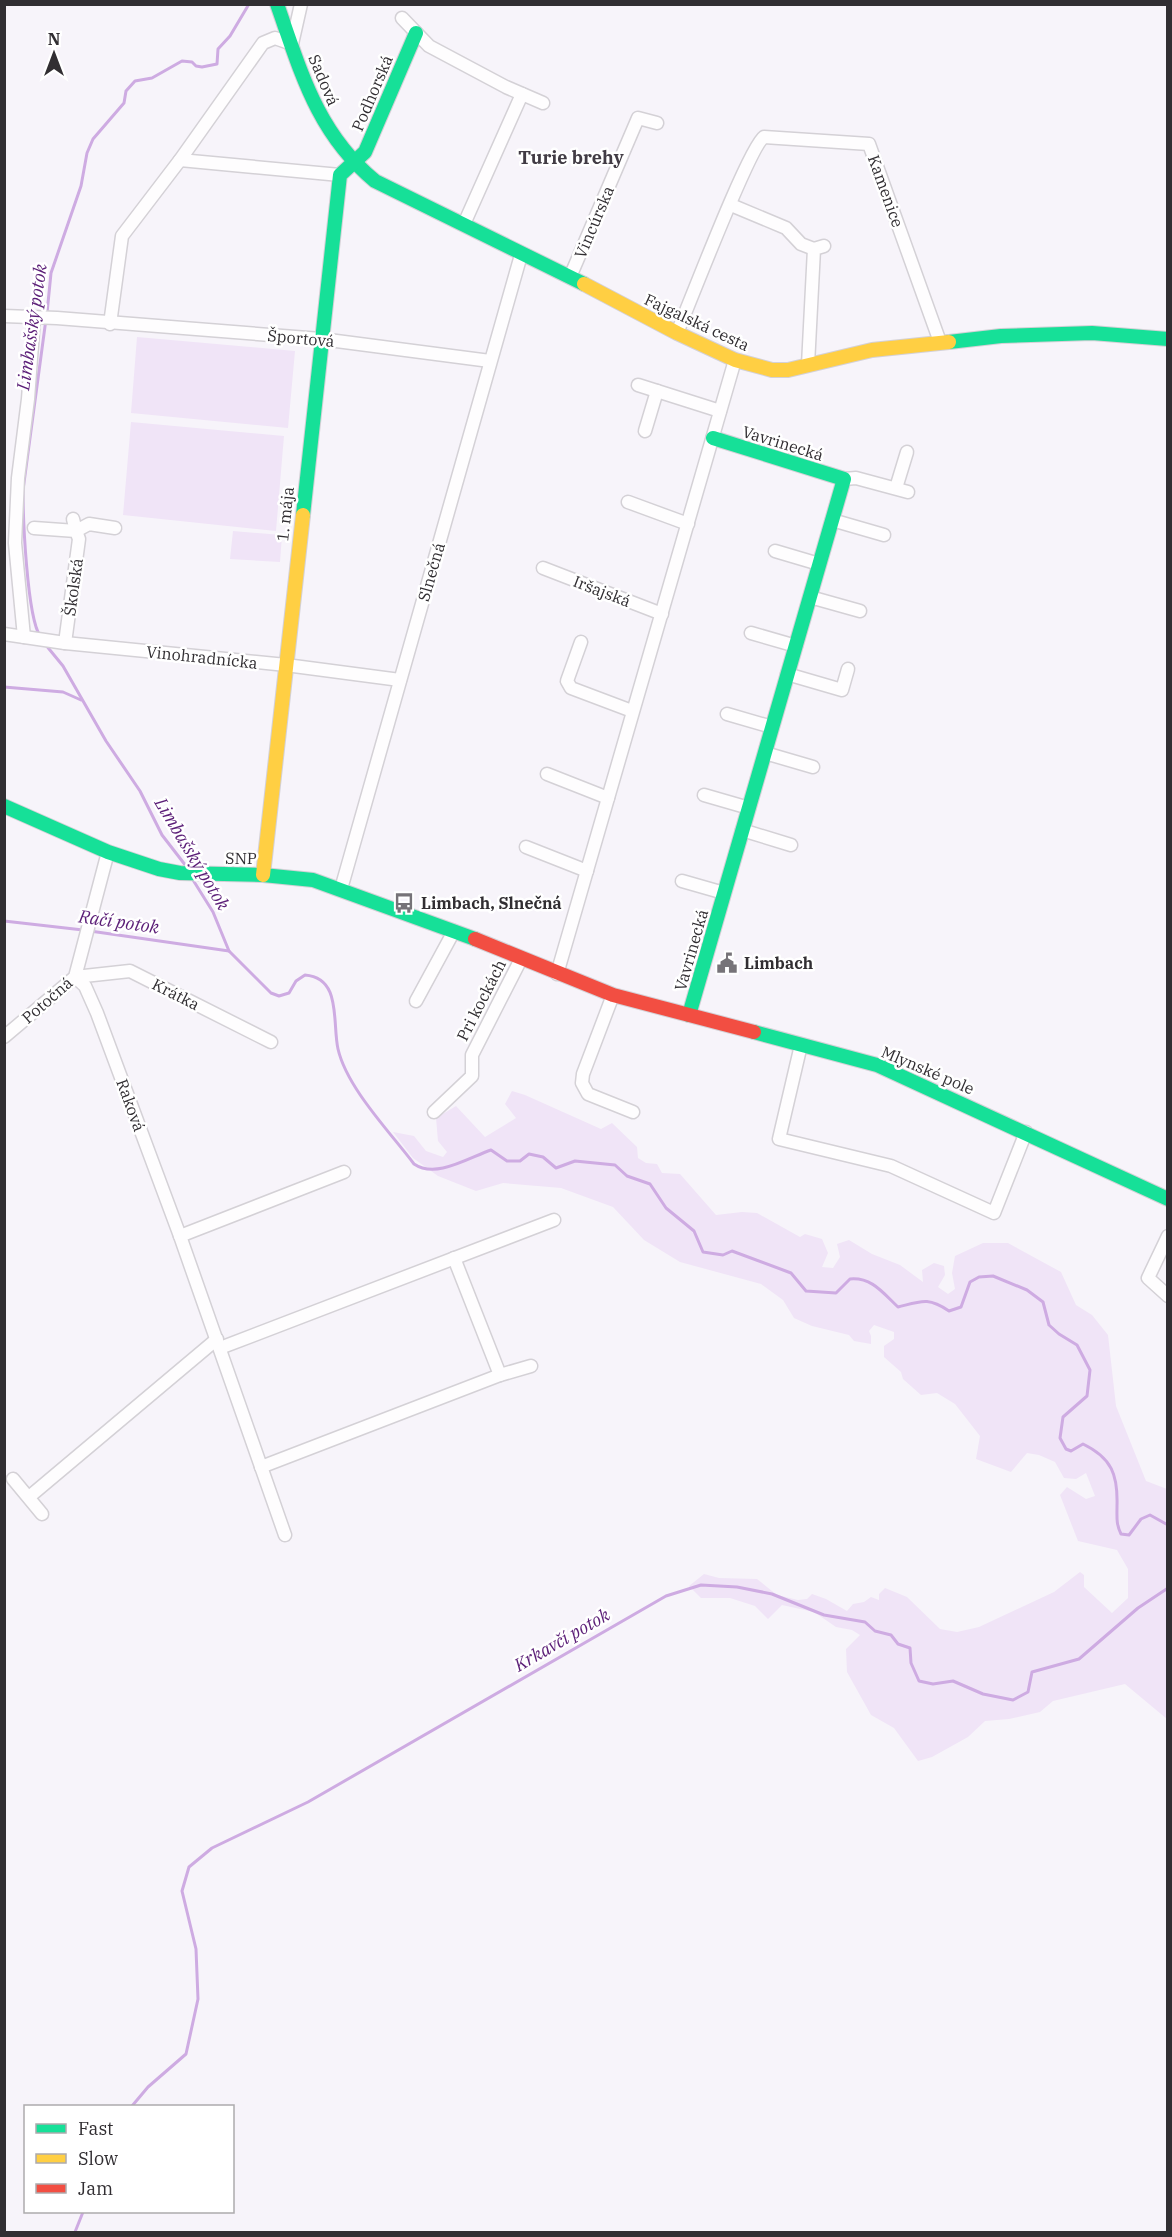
<svg xmlns="http://www.w3.org/2000/svg" width="1172" height="2237" font-family="'IBM Plex Serif',serif">
  <style>
    .green { fill: #f0e4f7 }
    .lines { fill: none; stroke-linecap: round; stroke-linejoin: round }
    .stream { stroke: #ceabe2; stroke-width: 3 }
    .street-casing { stroke: #d4d1d6; stroke-width: 15 }
    .fast-casing { stroke: #d4d1d6; stroke-width: 16 }
    .slow-casing { stroke: #d4d1d6; stroke-width: 16 }
    .jam-casing { stroke: #d4d1d6; stroke-width: 16 }
    .street { stroke: #fefdfe; stroke-width: 12 }
    .fast { stroke: #16e098; stroke-width: 14 }
    .slow { stroke: #ffcf43; stroke-width: 14 }
    .jam { stroke: #f24e42; stroke-width: 14 }
    .labels { text-anchor: middle; stroke-width: 5; stroke-linejoin: round; paint-order: stroke }
    .street-label { font-size: 16px; fill: #312e32; stroke: #fff }
    .poi-label { font-size: 16px; font-weight: bold; fill: #312e32; stroke: #fff; text-anchor: start }
    .neighbourhood-label { font-size: 18px; font-weight: bold; fill: #413b44; stroke: #fff }
    .water-label { font-size: 18px; font-style: italic; fill: #5b1e77; stroke: #fff }
  </style>
  <rect width="100%" height="100%" fill="#f7f4fa"/>
  <g class="green">
    <path d="M137,337L295,351L288,428L131,413Z"/>
    <path d="M131,422L284,436L276,531L123,515Z"/>
    <path d="M233,531L282,535L280,562L230,559Z"/>
    <path d="M512,1091L525,1095L601,1129L612,1123L637,1147L638,1158L646,1163L657,1164L662,1173L680,1174L716,1215L742,1212L757,1213L800,1237L805,1234L822,1239L828,1253L822,1267L833,1268L840,1257L837,1244L849,1240L872,1254L900,1265L923,1282L922,1270L934,1263L944,1266L945,1275L938,1287L948,1294L955,1289L952,1273L955,1256L983,1243H1008L1061,1272L1076,1305L1092,1315L1108,1335L1116,1406L1146,1481L1167,1489V1719L1125,1684L1053,1701L1040,1712L1009,1719L985,1721L968,1737L932,1757L918,1761L894,1728L871,1715L847,1672L846,1649L860,1635L852,1630L836,1627L814,1612L782,1605L768,1619L755,1606L730,1598H701L689,1586L704,1574L719,1578L757,1579L777,1595L798,1600L807,1599L812,1594L826,1599L847,1611L853,1604L864,1602L871,1597L879,1600V1594L885,1588L907,1597L940,1629L957,1632L979,1627L1054,1592L1080,1572L1084,1575V1587L1112,1613L1128,1598V1569L1117,1550L1078,1541L1060,1495L1067,1487L1086,1499L1095,1496L1086,1473L1076,1479L1064,1478L1055,1462L1039,1455L1027,1453L1011,1472L976,1459L980,1436L955,1404L937,1393L921,1395L903,1379L901,1372L884,1357V1346L894,1339V1332L874,1325L869,1331L871,1336V1344L854,1341L849,1335L812,1326L794,1318L783,1300L761,1284L680,1262L644,1240L613,1207L561,1188L503,1183L476,1191L438,1176L413,1158L393,1132L414,1136L426,1151L443,1157L447,1152L438,1141L436,1118L456,1106L485,1137L516,1118L505,1104Z"/>
  </g>
  <g class="lines">
    <g class="stream">
      <path d="M47,313L51,273L81,186L87,153L93,139L124,103L126,91L135,81L152,78L182,61L192,62L196,66L202,67L217,64L218,49L230,36L249,4"/>
      <path d="M40,636C27,616 23,518 23,490L46,319"/>
      <path d="M45,644L63,666L106,741L140,791L162,835L186,866"/>
      <path d="M4,687L63,692L81,700"/>
      <path d="M193,880L213,912L229,951L271,993L279,996L289,993L296,981L305,975C342,978 332,1022 338,1049C347,1088 390,1132 414,1164C436,1179 468,1158 491,1150L507,1161H520L529,1154L543,1157L556,1168L575,1161L615,1165L627,1176L650,1184L666,1208L694,1231L703,1252L723,1255L732,1251L791,1273L806,1291L836,1293L850,1279C872,1277 883,1293 898,1307C922,1301 928,1297 949,1311L961,1307L970,1282L979,1277L993,1276L1027,1290L1043,1302L1049,1325L1059,1334L1077,1345L1090,1370L1087,1396L1063,1417L1060,1438L1066,1449L1071,1451L1083,1444C1112,1458 1118,1475 1117,1506C1117,1517 1116,1524 1121,1534L1129,1535L1141,1519L1150,1515L1168,1525"/>
      <path d="M4,921L83,930"/>
      <path d="M90,931L229,951"/>
      <path d="M132,2106L148,2087L186,2054L198,1999L196,1949L182,1891L189,1867L212,1848L308,1802L666,1596L701,1585L737,1587L772,1594L824,1615L865,1622L875,1631L891,1635L898,1644L910,1648L911,1663L919,1681L933,1684L953,1681L983,1694L1013,1700L1028,1692L1032,1672L1079,1659L1138,1608L1168,1588"/>
      <path d="M75,2232L83,2212"/>
    </g>
    <g class="street-casing">
      <g id="street">
        <path d="M402,18L429,46L506,87L543,103"/>
        <path d="M180,160L340,175"/>
        <path d="M731,205L786,228L801,244L814,249"/>
        <path d="M464,224L522,94"/>
        <path d="M570,277L638,118L657,123"/>
        <path d="M4,316L57,318L321,339L490,361"/>
        <path d="M110,324L122,236L180,160L263,43L275,38L292,44L301,4"/>
        <path d="M677,333C689,305 749,147 764,137L869,144L940,342"/>
        <path d="M808,365L814,249L824,246"/>
        <path d="M638,385L720,411"/>
        <path d="M645,431L657,391"/>
        <path d="M844,479L856,478L908,492"/>
        <path d="M896,488L907,452"/>
        <path d="M628,502L688,524"/>
        <path d="M73,519L76,531L89,524L115,528"/>
        <path d="M832,520L884,535"/>
        <path d="M34,528L76,531L79,539L65,643"/>
        <path d="M775,551L819,564"/>
        <path d="M543,568L662,614"/>
        <path d="M810,597L860,611"/>
        <path d="M751,633L796,646"/>
        <path d="M4,634L65,643L286,665L400,680"/>
        <path d="M24,637L15,543L18,478L28,399L34,318"/>
        <path d="M581,642L567,681L571,688L632,711"/>
        <path d="M787,674L842,690L848,669"/>
        <path d="M727,714L772,727"/>
        <path d="M765,753L813,767"/>
        <path d="M547,774L608,798"/>
        <path d="M704,795L749,808"/>
        <path d="M742,830L791,845"/>
        <path d="M526,847L587,871"/>
        <path d="M682,881L724,893"/>
        <path d="M341,889L521,255"/>
        <path d="M557,974L735,360"/>
        <path d="M75,977L85,986L97,1013L180,1236L285,1535"/>
        <path d="M75,977L130,971L271,1042"/>
        <path d="M613,995L583,1074L582,1083L588,1094L633,1112"/>
        <path d="M416,1001L454,931"/>
        <path d="M4,1037L75,977L108,852"/>
        <path d="M801,1045L779,1139L891,1166L994,1213L1026,1132"/>
        <path d="M434,1112L472,1076V1055L521,959"/>
        <path d="M180,1236L344,1172"/>
        <path d="M1168,1236L1148,1278L1168,1296"/>
        <path d="M454,1258L500,1375"/>
        <path d="M220,1348L554,1220"/>
        <path d="M261,1467L500,1375L531,1366"/>
        <path d="M13,1479L42,1514"/>
        <path d="M29,1497L217,1339"/>
      </g>
    </g>
    <g class="fast-casing">
      <g id="fast">
        <path d="M277,4C301,72 317,133 375,181L584,284"/>
        <path d="M949,342L1001,336L1092,333L1168,339"/>
        <path d="M303,515L340,175L365,152L416,33"/>
        <path d="M4,806L108,852L159,869L180,873L263,875L313,880L475,939"/>
        <path d="M689,1015L844,479L713,438"/>
        <path d="M754,1032L877,1065L1168,1199"/>
      </g>
    </g>
    <g class="slow-casing">
      <g id="slow">
        <path d="M584,284L677,333L735,360L772,370H788L872,350L949,342"/>
        <path d="M263,875L303,515"/>
      </g>
    </g>
    <g class="jam-casing">
      <path id="jam" d="M475,939L613,995L754,1032"/>
    </g>
    <use href="#street" class="street"/>
    <use href="#fast" class="fast"/>
    <use href="#slow" class="slow"/>
    <use href="#jam" class="jam"/>
  </g>
  <defs>
    <g id="bus-bare" transform="scale(1.62)"><path d="M-5-6H5V4H4V6H2V4H-2V6H-4V4H-5ZM-3.5-4V0h7V-4ZM-3.5 1.2v1.5H-2V1.2ZM2 1.2v1.5H3.5V1.2Z" fill="#767378" stroke="#fff" stroke-width="2.5" paint-order="stroke"/></g>
    <g id="civic-bare" transform="scale(1.62)"><path d="M-.6-6.5H3V-4.5H.6V-3L4-1V1h2V6H-6V1h2V-1L-.6-3ZM-1.2 2.5V6h2.4V2.5Z" fill="#767378" stroke="#fff" stroke-width="2.5" paint-order="stroke"/></g>
  </defs>
  <g fill-rule="evenodd">
    <use href="#bus-bare" x="404" y="903"/>
    <use href="#civic-bare" x="727" y="963"/>
  </g>
  <g class="labels">
    <g class="street-label">
      <text transform="translate(324 80) rotate(67)" y="6">Sadová</text>
      <text transform="translate(372 93) rotate(-67)" y="6">Podhorská</text>
      <text transform="translate(886 191) rotate(70)" y="6">Kamenice</text>
      <text transform="translate(594 222) rotate(-67)" y="6">Vincúrska</text>
      <text transform="translate(697 322) rotate(25)" y="6">Fajgalská cesta</text>
      <text transform="translate(301 338) rotate(5)" y="6">Športová</text>
      <text transform="translate(783 443) rotate(17)" y="6">Vavrinecká</text>
      <text transform="translate(285 514) rotate(-84)" y="6">1. mája</text>
      <text transform="translate(431 572) rotate(-74)" y="6">Slnečná</text>
      <text transform="translate(73 587) rotate(-82)" y="6">Školská</text>
      <text transform="translate(602 591) rotate(21)" y="6">Iršajská</text>
      <text transform="translate(202 657) rotate(6)" y="6">Vinohradnícka</text>
      <text transform="translate(241 858) rotate(1)" y="6">SNP</text>
      <text transform="translate(691 950) rotate(-74)" y="6">Vavrinecká</text>
      <text transform="translate(176 994) rotate(27)" y="6">Krátka</text>
      <text transform="translate(47 1000) rotate(-41)" y="6">Potočná</text>
      <text transform="translate(481 1000) rotate(-63)" y="6">Pri kockách</text>
      <text transform="translate(928 1070) rotate(23)" y="6">Mlynské pole</text>
      <text transform="translate(131 1105) rotate(70)" y="6">Raková</text>
    </g>
    <g class="poi-label">
      <text x="421" y="909">Limbach, Slnečná</text>
      <text x="744" y="969">Limbach</text>
    </g>
    <g class="neighbourhood-label">
      <text x="571" y="164">Turie brehy</text>
    </g>
    <g class="water-label">
      <text transform="translate(32 327) rotate(-82)" y="6">Limbašský potok</text>
      <text transform="translate(192 854) rotate(59)" y="6">Limbašský potok</text>
      <text transform="translate(119 922) rotate(8)" y="6">Račí potok</text>
      <text transform="translate(562 1640) rotate(-30)" y="6">Krkavčí potok</text>
    </g>
  </g>
  <rect width="1172" height="2237" fill="none" stroke="#312e32" stroke-width="12"/>
  <rect x="24" y="2105" width="210" height="108" fill="#ffffff" stroke="#adabad" stroke-width="1.5"/>
  <rect x="36" y="2124" width="30" height="9" fill="#16e098" stroke="#adabad" stroke-width="1.5"/>
  <text x="78" y="2135" font-size="18" fill="#312e32">Fast</text>
  <rect x="36" y="2154" width="30" height="9" fill="#ffcf43" stroke="#adabad" stroke-width="1.5"/>
  <text x="78" y="2165" font-size="18" fill="#312e32">Slow</text>
  <rect x="36" y="2184" width="30" height="9" fill="#f24e42" stroke="#adabad" stroke-width="1.5"/>
  <text x="78" y="2195" font-size="18" fill="#312e32">Jam</text>
  <g transform="translate(54 54)" stroke="#ffffff" stroke-width="4.5" paint-order="stroke">
  <path d="M0-4.5L10 22L0 15L-10 22Z" fill="#312e32"/>
  <text y="-9" font-size="16" font-weight="bold" text-anchor="middle" fill="#312e32">N</text>
  </g>
</svg>
